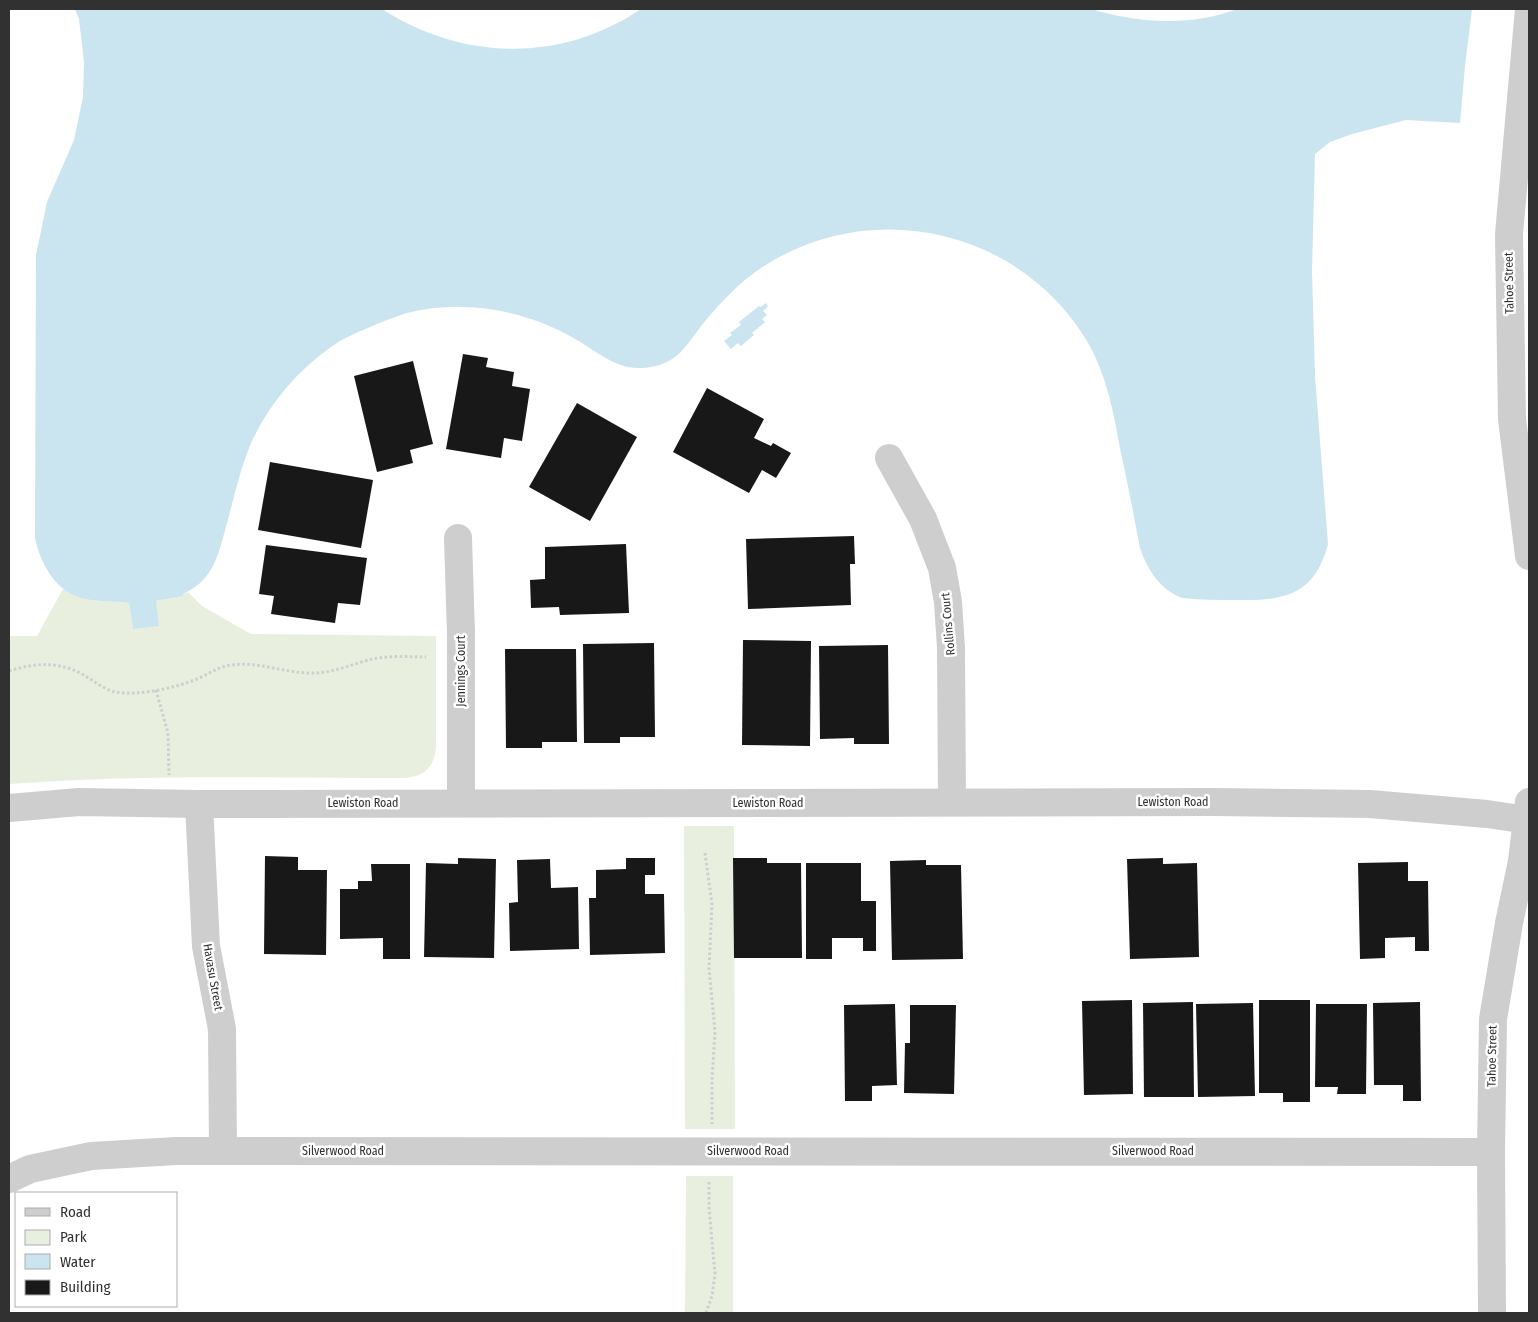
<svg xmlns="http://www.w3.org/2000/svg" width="1538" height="1322" font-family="'Fira Sans Condensed',sans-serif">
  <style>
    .green { fill: #e9efdf }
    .water { fill: #cae5f0 }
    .building { fill: #181818 }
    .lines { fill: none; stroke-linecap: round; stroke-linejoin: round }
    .path { stroke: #cecece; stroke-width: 3; stroke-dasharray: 2.5 2.5; stroke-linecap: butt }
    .minor { stroke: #cecece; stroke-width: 28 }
    .labels { text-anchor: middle; stroke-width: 5; stroke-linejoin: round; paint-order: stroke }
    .street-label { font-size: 12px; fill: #313131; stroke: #fff }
  </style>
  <rect width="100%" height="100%" fill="#fff"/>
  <g class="green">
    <path d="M63,589C86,602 104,601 129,603L133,629L156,601L183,596V594L188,592L202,606L251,634L436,636V746C435,766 425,777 404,778C273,778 140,774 9,784V636H37Z"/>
    <path d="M684,826H734L735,1129H685Z"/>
    <path d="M686,1176H733V1313H684L685,1309Z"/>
  </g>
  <g class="water">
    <path d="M75,9H382C463,61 561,63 641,9H1091C1138,23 1190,27 1237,9H1472L1465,66L1460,123L1406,120L1352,134L1330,142L1315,154L1312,271L1315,376L1328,544C1315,595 1284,601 1237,600C1219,600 1201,600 1182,598C1160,589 1148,571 1140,548C1134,516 1128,485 1121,453C1114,415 1107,375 1087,341C1019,228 870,196 761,268C740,282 722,301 706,320C686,344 679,366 642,368C614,370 592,347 568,335C520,309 460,299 407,313C394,317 381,322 368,328C355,333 342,339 331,347C297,371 270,403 252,441C240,468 234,498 226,527C221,544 217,564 205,578C199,585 191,590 183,594V596L156,601L159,626L133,629L129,603C115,601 100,602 86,599C56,593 41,565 35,538L36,255L47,202L74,140L83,97L84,62L79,19Z"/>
    <path d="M766,303L768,306L763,311L767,315L762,319L765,322L752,333L754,335L741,346L738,343L731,349L724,341L732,335L730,333L741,325L739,322L759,306L761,307Z"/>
  </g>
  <g class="building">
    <path d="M463,354L488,358L486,367L514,372L512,386L530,389L522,441L504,438L501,458L446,449Z"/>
    <path d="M413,361L433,444L410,450L413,463L377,472L354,376Z"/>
    <path d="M707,388L764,419L754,438L771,446L773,443L791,453L776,478L762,470L749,493L673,452Z"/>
    <path d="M577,403L637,437L590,521L529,487Z"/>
    <path d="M270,462L373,480L361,548L258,530Z"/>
    <path d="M854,536L855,564H850L851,605L748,609L746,539Z"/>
    <path d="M626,544L629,613L560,615L559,607L531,608L530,580L545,579V547Z"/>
    <path d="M266,545L367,558L360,605L338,603L335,623L271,614L274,596L259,594Z"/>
    <path d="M743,640L811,641L810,746L742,745Z"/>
    <path d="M654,643L655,737H620V743H584L583,644Z"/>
    <path d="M888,645L889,744H854V738L820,739L819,646Z"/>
    <path d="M505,649H576L577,742H542V748H506Z"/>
    <path d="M265,856L298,857V870H327L326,955L264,954Z"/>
    <path d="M458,858L496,859L494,958L424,957L426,863L458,864Z"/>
    <path d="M626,858H655V875H645V894H664L665,953L590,955L589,898H596V870L626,869Z"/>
    <path d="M733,858H767V863H801L802,958H734Z"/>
    <path d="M1163,858V864L1197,863L1199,957L1130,959L1127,859Z"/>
    <path d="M550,859L551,888L578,887L579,949L510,951L509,903L518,902L517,860Z"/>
    <path d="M926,860V865H961L963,959L892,960L890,861Z"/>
    <path d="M1408,862V881H1428L1429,951H1415V937L1385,938V958L1360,959L1358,863Z"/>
    <path d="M806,863H861V901H876V951H863V938H832V959H806Z"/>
    <path d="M371,864H410V959H383V938L340,939V889H358V881H372Z"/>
    <path d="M1132,1000L1133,1094L1084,1095L1082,1001Z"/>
    <path d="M1259,1000H1310V1102H1283V1093H1259Z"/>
    <path d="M1193,1002L1194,1097H1144L1143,1003Z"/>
    <path d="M1420,1002L1421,1101H1403V1085H1374L1373,1003Z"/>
    <path d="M1253,1003L1255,1096L1198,1097L1196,1004Z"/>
    <path d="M895,1004L897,1085L872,1086V1101H845L844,1005Z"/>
    <path d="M1316,1004H1367L1366,1094H1337L1338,1087H1315Z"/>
    <path d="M910,1005H956L954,1094L904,1093L905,1043H910Z"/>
  </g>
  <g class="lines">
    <g class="path">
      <path d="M9,671C34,663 58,661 82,674C93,680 103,689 115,692C139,696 175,688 197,679C209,674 219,666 232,665C260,661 286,674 314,673C334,673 354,663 373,659C390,655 409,657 426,657"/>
      <path d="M156,690L168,733L169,775"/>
      <path d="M705,853L712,904L709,968L715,1032L712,1080V1124"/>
      <path d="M706,1313L712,1296L715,1274L709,1207V1180"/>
    </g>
    <g class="minor">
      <path d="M1529,9L1509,234L1512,419L1529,556"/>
      <path d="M889,458L923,519L942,568L948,602L951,648L952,802"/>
      <path d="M458,538L461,634V803"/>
      <path d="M199,804L206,946L222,1029L223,1151"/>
      <path d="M9,808L79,802L199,804L1214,802L1370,804L1487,814L1527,820"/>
      <path d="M9,1179L30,1169L91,1156L176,1151L1491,1152"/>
      <path d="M1492,1313L1491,1152L1493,1019L1509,923L1522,861L1529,802"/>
    </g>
  </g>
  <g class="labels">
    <g class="street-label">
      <text transform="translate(1509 283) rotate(-91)" y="4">Tahoe Street</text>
      <text transform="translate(948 624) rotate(-95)" y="4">Rollins Court</text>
      <text transform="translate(461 671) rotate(-90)" y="4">Jennings Court</text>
      <text x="1173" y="806">Lewiston Road</text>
      <text x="363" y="807">Lewiston Road</text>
      <text x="768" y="807">Lewiston Road</text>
      <text transform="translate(213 977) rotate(80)" y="4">Havasu Street</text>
      <text transform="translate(1492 1056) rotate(-89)" y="4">Tahoe Street</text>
      <text x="343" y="1155">Silverwood Road</text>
      <text x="748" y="1155">Silverwood Road</text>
      <text x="1153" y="1155">Silverwood Road</text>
    </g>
  </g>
  <rect width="1538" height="1322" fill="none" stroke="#313131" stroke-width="20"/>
  <rect x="15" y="1192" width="162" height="115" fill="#ffffff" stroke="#adadad"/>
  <rect x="25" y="1208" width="25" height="8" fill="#cecece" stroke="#adadad"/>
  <text x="60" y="1217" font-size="15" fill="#313131">Road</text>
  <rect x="25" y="1230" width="25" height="15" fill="#e9efdf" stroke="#adadad"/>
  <text x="60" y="1242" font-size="15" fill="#313131">Park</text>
  <rect x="25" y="1254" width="25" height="15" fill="#cae5f0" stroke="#adadad"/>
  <text x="60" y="1267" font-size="15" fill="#313131">Water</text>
  <rect x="25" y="1280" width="25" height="15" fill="#181818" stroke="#adadad"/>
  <text x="60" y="1292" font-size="15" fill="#313131">Building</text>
</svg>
